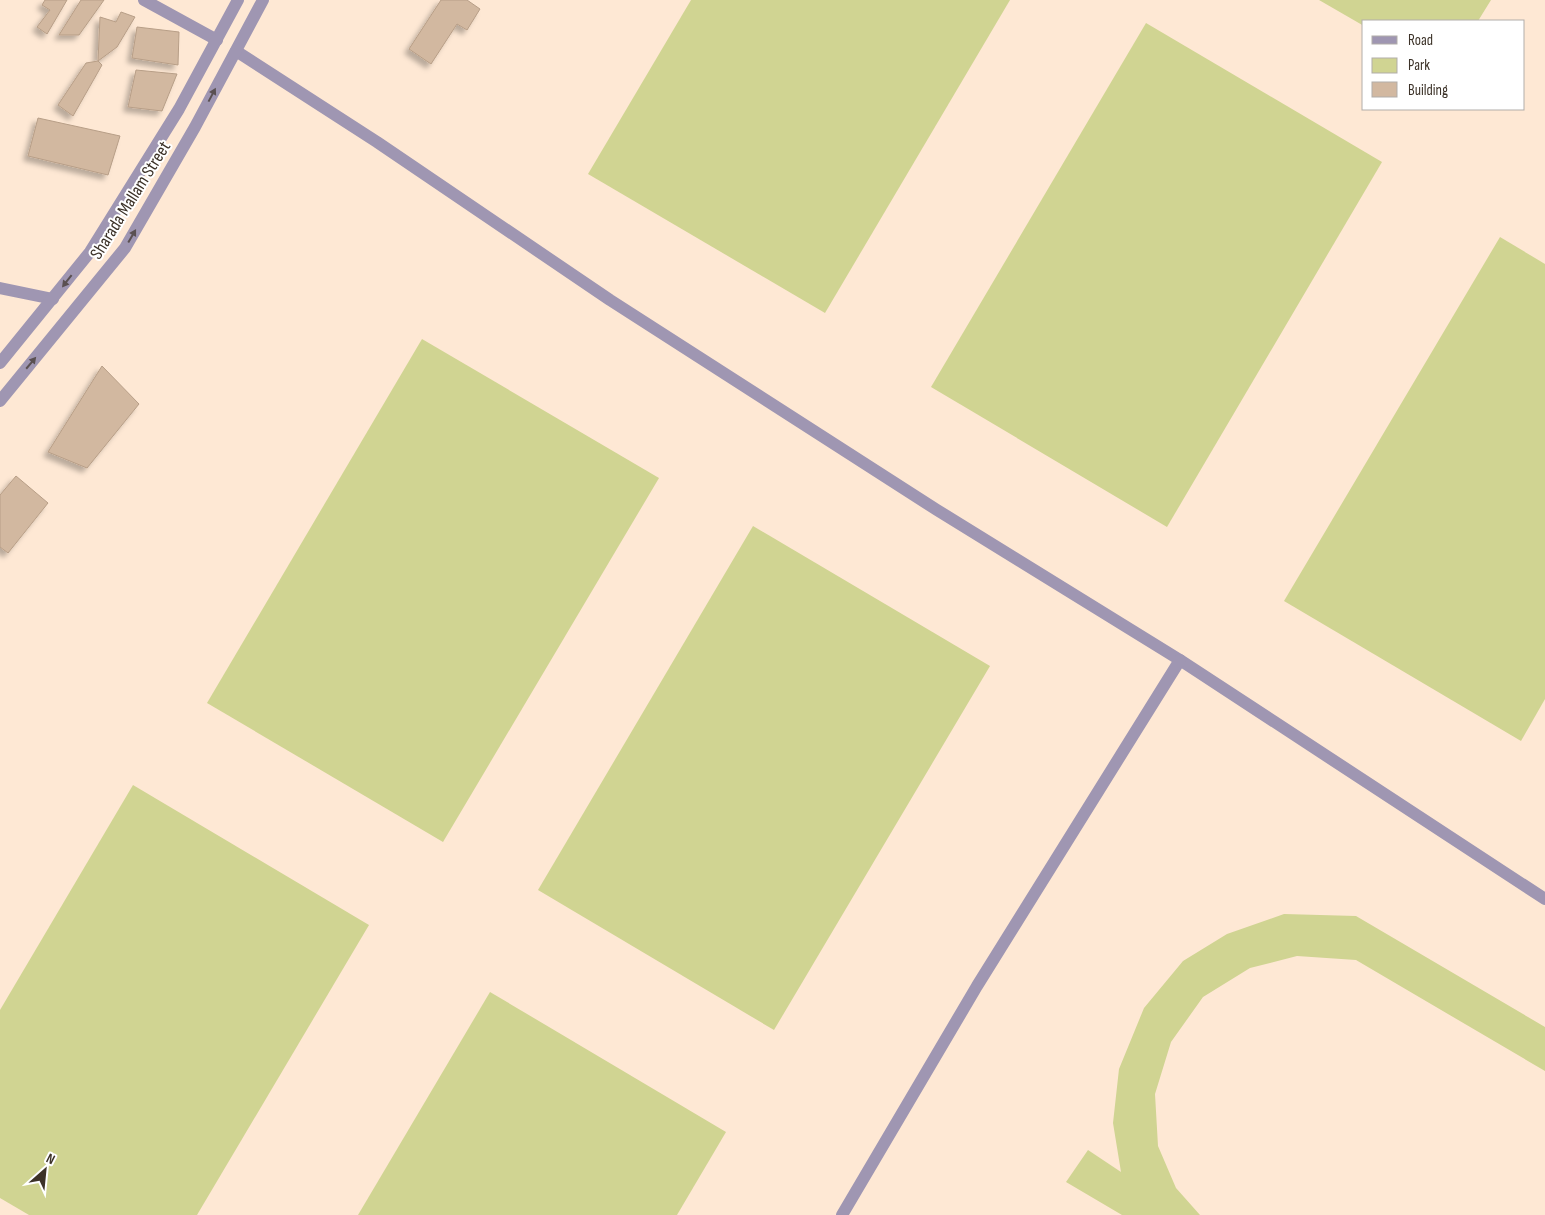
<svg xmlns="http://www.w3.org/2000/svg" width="1545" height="1215" font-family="'Sofia Sans Condensed',sans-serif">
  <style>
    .green { fill: #d0d492 }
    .building { fill: #d2b8a0; stroke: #b79e87; filter: url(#shadow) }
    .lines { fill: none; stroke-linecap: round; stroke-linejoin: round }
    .minor { stroke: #9f96b2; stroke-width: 12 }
    .oneway { fill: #5a5051 }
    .labels { text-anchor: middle; stroke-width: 4; stroke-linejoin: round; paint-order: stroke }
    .street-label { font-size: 18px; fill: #3c3228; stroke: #fff }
  </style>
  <defs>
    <filter id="shadow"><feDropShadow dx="-4.5" dy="4.5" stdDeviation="2.5" flood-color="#0004"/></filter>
  </defs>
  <rect width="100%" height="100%" fill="#fee8d4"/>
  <g class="green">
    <path d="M691,0H1010L825,313L588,174Z"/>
    <path d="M1319,0H1491L1478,21H1364V26Z"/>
    <path d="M1146,23L1382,162L1167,527L931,387Z"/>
    <path d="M1500,237L1545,264V699L1521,741L1284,601Z"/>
    <path d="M422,339L659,478L443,842L207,703Z"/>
    <path d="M753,526L990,666L774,1030L538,890Z"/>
    <path d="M133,785L369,925L197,1215H29L0,1198V1010Z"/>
    <path d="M1284,914L1356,916L1545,1027V1071L1356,960L1297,956L1250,968L1203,997L1171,1042L1155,1094L1158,1146L1176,1188L1200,1215H1122L1066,1182L1088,1150L1121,1172L1113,1123L1119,1069L1144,1008L1183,961L1227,934Z"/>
    <path d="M490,992L726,1132L677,1215H358Z"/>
  </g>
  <g class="building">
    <path d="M45,0H67L47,34L37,27L50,10L42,5Z"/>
    <path d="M81,0H104L79,35H59Z"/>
    <path d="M441,0H467L480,9L467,30L457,24L431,64L409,49Z"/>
    <path d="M121,12L135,17L117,47L98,61L100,17L116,22Z"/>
    <path d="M137,27L179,32L178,65L132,58Z"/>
    <path d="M98,61L102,65L73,116L58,105L86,63Z"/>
    <path d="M136,70L177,74L162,111L128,107Z"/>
    <path d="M38,118L120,136L108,175L28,156Z"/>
    <path d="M102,366L139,404L87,468L48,452Z"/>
    <path d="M16,476L48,503L8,553L0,547V495Z"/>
  </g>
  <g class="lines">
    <g class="minor">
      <path d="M144,0L217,40"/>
      <path d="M236,51L377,142L610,300L937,510L1180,660L1545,899"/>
      <path d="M0,288L53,299"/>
      <path d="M0,363L90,252L179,109L238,0"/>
      <path d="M0,401L125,248L195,127L263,0"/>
      <path d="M842,1215L977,986L1180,660"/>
    </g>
  </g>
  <defs><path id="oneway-solid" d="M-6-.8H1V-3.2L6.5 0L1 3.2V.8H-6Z" transform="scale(1.25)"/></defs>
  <g class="oneway">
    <use href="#oneway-solid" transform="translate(212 95) rotate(-62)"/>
    <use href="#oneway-solid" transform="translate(132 236) rotate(-60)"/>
    <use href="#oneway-solid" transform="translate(67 281) rotate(128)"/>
    <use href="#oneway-solid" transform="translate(31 363) rotate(-50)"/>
  </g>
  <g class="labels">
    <g class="street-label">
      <text transform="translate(130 200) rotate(-58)" y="6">Sharada Mallam Street</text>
    </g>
  </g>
  <rect x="1362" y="20" width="162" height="90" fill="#ffffff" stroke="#b1ada9"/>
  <rect x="1372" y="36" width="25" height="8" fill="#9f96b2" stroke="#b1ada9"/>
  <text x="1408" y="45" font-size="15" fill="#3c3228">Road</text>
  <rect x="1372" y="58" width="25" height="15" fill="#d0d492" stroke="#b1ada9"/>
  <text x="1408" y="70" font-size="15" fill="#3c3228">Park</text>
  <rect x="1372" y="82" width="25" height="15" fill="#d2b8a0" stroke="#b1ada9"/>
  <text x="1408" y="95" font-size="15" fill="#3c3228">Building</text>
  <g transform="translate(45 1170) rotate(27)" stroke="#ffffff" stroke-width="4" paint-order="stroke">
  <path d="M0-4L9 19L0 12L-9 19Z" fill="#3c3228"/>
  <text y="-8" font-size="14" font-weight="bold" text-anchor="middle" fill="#3c3228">N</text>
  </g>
</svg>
